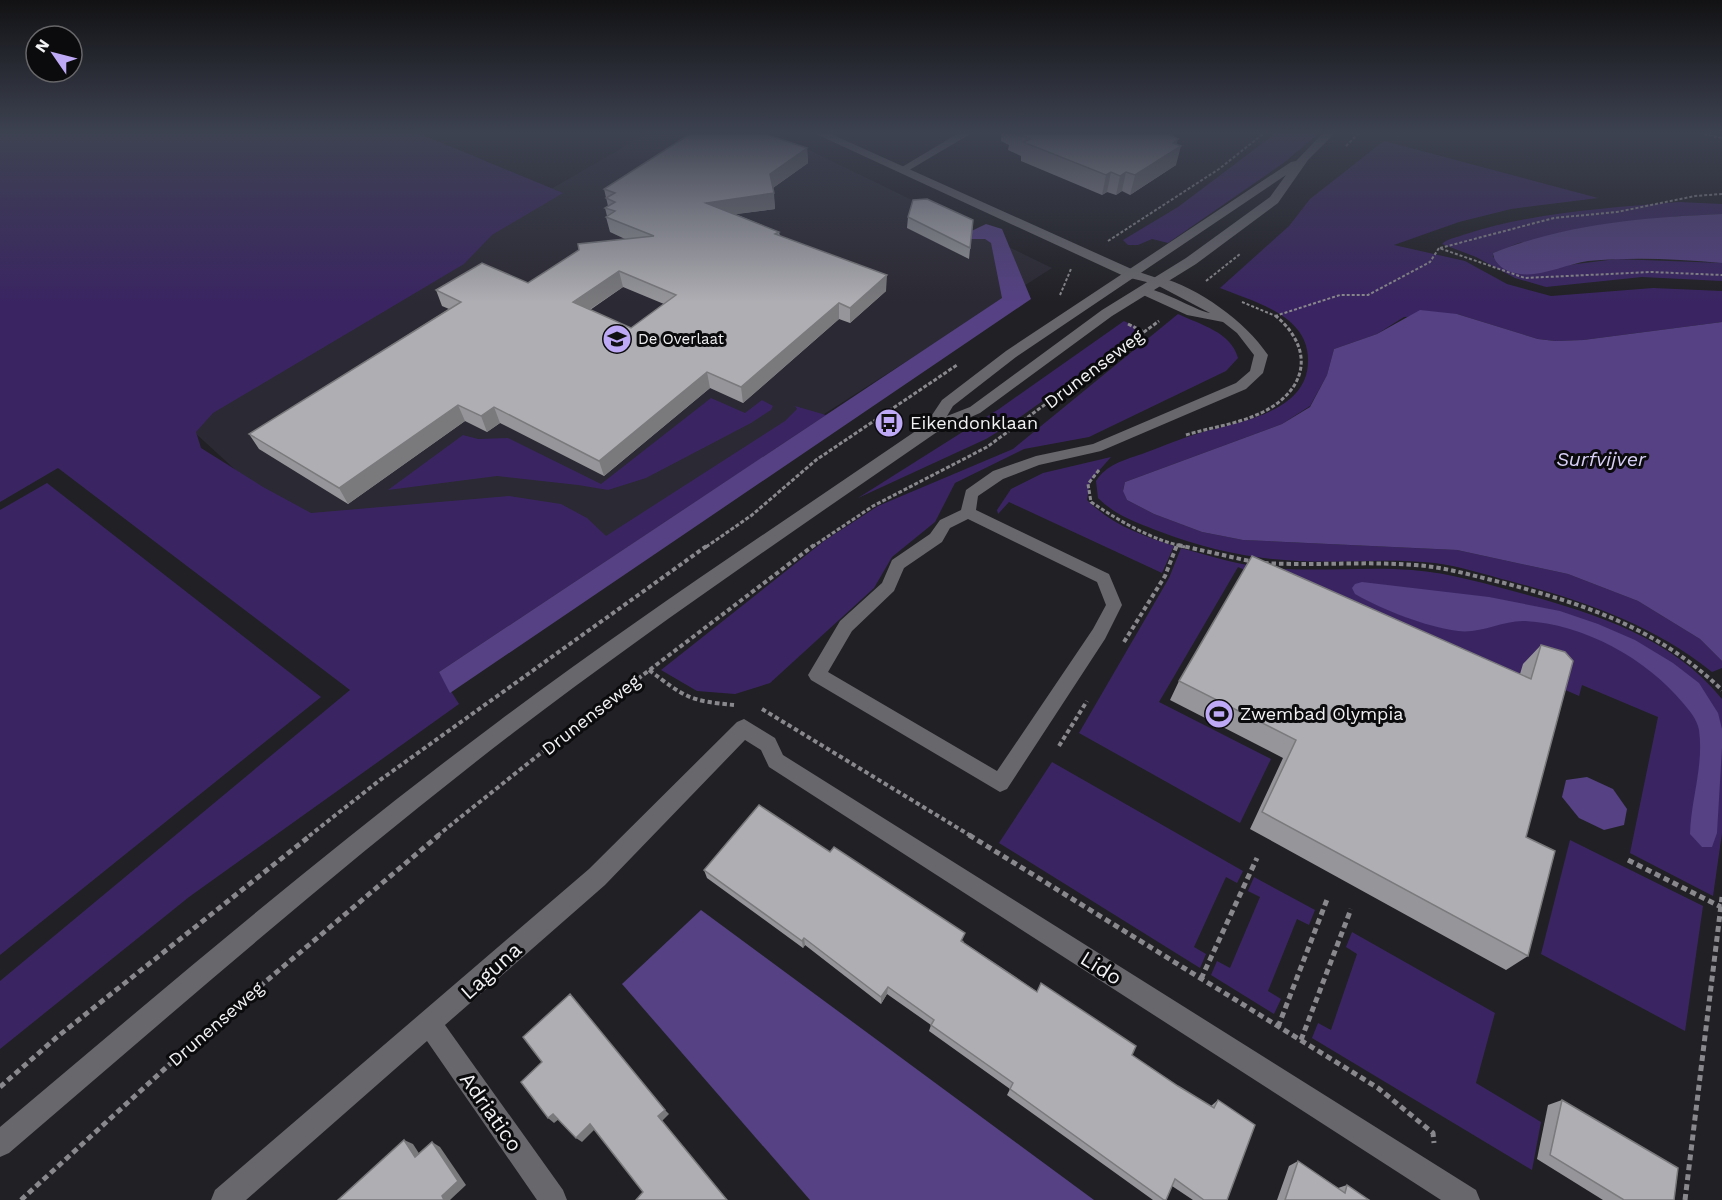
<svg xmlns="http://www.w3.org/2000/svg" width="1722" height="1200" font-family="'Work Sans',sans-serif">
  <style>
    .built { fill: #2b2933 }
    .green { fill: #3a2562 }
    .water { fill: #554183 }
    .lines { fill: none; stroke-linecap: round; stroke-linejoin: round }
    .path-far3 { stroke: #89888c; stroke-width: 2; stroke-dasharray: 3 2; stroke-linecap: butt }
    .path-far2 { stroke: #89888c; stroke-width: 3; stroke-dasharray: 4 2; stroke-linecap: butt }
    .path-far1 { stroke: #89888c; stroke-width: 4; stroke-dasharray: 4.5 3; stroke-linecap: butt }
    .path { stroke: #89888c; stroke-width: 5; stroke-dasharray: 6 4; stroke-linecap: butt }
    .service { fill: #68676c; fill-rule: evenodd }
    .minor { fill: #68676c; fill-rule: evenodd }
    .tertiary { fill: #68676c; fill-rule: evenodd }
    .wall { fill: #96969a; fill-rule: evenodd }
    .shaded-wall { fill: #7a7a7d }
    .building { fill: #afaeb3; stroke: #7a7a7d; stroke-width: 1.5; fill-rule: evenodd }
    .labels { text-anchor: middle; stroke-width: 6; stroke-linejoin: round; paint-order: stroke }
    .far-poi-label { font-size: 15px; fill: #f2f1f4; stroke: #0b0a0c; text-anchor: start }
    .street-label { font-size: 18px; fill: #f2f1f4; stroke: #0b0a0c }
    .poi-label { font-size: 18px; fill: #f2f1f4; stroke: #0b0a0c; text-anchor: start }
    .water-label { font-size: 20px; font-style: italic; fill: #d9d0f8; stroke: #0b0a0c }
    .near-street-label { font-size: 21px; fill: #f2f1f4; stroke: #0b0a0c }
  </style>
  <rect width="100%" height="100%" fill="#212025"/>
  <path class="built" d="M646,134H776L1052,268L442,659L170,410Z"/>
  <g class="green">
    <path d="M0,134H420L563,193L492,235L464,264L213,413L196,432L201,448L263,487L311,513L509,496L561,504L587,518L606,536L785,421L797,409L795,406L826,415L439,672L459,704L189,897L0,1049V981L350,690L58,468L0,502Z"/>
    <path d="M1275,134H1318L1282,164L1168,243L1152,239L1138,245H1128L1123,240L1178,207Z"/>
    <path d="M1384,141L1598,198L1511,209L1459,222L1394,245L1465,261L1507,284L1551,296L1653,288L1722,291V322L1583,340L1555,341L1538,339L1457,314L1404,317L1377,334L1334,349L1327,375L1310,406L1282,424L1125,482L1123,490L1127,500L1154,514L1202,532L1243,540L1457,550L1568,574L1638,601L1700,639L1722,661V668L1712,672C1652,624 1584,601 1510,581C1486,575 1460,566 1435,563C1390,558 1344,563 1299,561C1251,559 1206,549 1161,532C1138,523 1116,516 1098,498L1096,481C1106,465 1124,460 1142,454C1163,446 1185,437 1206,431C1243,421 1307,411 1308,362C1310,315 1254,302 1220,288L1289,226L1310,199Z"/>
    <path d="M1679,202L1722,204V214L1679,216L1519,243L1493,253V257L1528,274L1561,266L1616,259L1722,263V281L1642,277L1546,287L1515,278L1476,257L1442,244C1446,239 1458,237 1466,234C1534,212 1608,208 1679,202Z"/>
    <path d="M1178,314C1201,325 1231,332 1238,358L1226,371L1089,437L1024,449L955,483L935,522L892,557L874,588L770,683L735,694L697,691L661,670L824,541L878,506L1013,449Z"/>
    <path d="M1124,321L1142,330L1009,425L986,439L858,498L999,409Z"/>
    <path d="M711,398L745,413L762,400L773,406L771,410L751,423L646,478L608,490L578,485L497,476L388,490L463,435L478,439L508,438L601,484Z"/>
    <path d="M1111,457L1090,481L1087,500C1112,525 1141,535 1174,546L1162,573L1009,502L998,514L997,510L1011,489L1043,473Z"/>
    <path d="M47,483L321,697L0,955V510Z"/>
    <path d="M1181,548C1207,555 1234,564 1261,567C1311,573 1362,566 1412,570C1450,573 1487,584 1524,594C1596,614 1673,638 1722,699V833L1713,896L1630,853L1658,717L1582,685L1579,696L1552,684L1514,691L1238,567L1159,702L1271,759L1240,823L1079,733L1169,578Z"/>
    <path d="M1052,762L1243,871L1237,883L1226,877L1194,947L1206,954L1200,968L999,843Z"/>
    <path d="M1570,840L1703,906L1685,1031L1541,954Z"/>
    <path d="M1254,877L1315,910L1309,925L1297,919L1268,991L1281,999L1274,1014L1211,975L1217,961L1230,968L1260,897L1248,891Z"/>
    <path d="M1352,932L1495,1013L1476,1083L1541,1122L1532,1170L1312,1038L1318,1023L1331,1030L1357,954L1346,947Z"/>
  </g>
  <g class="water">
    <path d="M1722,214V263C1677,259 1633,257 1588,261C1566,264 1537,279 1515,273C1505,271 1494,264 1493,253C1565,224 1646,217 1722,214Z"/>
    <path d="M986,224L1002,229L1031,299L450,693L439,672L1002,298L991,243L985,239H955Z"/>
    <path d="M1420,310L1457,314L1538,339L1555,341L1583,340L1722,322V661L1700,639L1638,601L1568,574L1457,550L1243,540L1202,532L1154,514L1127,500L1123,491L1125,482L1282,424L1310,407L1327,375L1334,349L1377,334Z"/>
    <path d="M1362,582L1489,597L1560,611L1598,624L1635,640L1673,663L1699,683L1718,713L1722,729V748L1717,833L1712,847H1702L1690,834C1691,799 1704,765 1699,730C1697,719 1689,710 1683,703C1646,658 1583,624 1525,621C1503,620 1481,634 1458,631C1424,626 1385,611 1355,594L1352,588L1355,584Z"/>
    <path d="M1587,777L1613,789L1627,809L1624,825L1604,830L1579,818L1562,797L1566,780Z"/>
    <path d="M701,910L1094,1200H810L622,984Z"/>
  </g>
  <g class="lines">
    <g class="path-far3">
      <path d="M1704,134L1722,138"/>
      <path d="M1346,146L1358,134"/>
      <path d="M1108,241L1219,169L1263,134"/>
      <path d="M1440,248L1554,218L1617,212L1695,196L1722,194"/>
      <path d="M1206,281L1240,254"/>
      <path d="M1060,295L1071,269"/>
      <path d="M1242,302L1278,317"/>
      <path d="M1275,316L1340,295H1368L1430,262L1439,248L1525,278L1651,272L1722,275"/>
    </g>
    <g class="path-far2">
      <path d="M1128,324L1144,332"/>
      <path d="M1186,435C1208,428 1232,425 1254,416C1304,396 1319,353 1276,316"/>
      <path d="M1099,470L1088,484L1091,502C1121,522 1150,539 1185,547"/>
      <path d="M706,547L752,515L816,460L957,365"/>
      <path d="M812,547L873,506L987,447L1159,321"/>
    </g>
    <g class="path-far1">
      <path d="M1178,545L1254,562"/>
      <path d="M1264,563C1314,566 1364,561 1415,565C1445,567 1474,576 1504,583C1587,605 1659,629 1722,690"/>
      <path d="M1124,642L1165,576L1177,545"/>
      <path d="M649,670C685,697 689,701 734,705"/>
      <path d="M762,709L971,836"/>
      <path d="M1059,746L1087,701"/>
      <path d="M309,836L380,780L708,545"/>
      <path d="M437,836L556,741L814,545"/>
    </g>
    <g class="path">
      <path d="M969,835L1378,1088L1433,1133L1434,1143"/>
      <path d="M1628,860L1721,907"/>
      <path d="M1201,979L1257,858"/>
      <path d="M1278,1027L1328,897"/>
      <path d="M1301,1040L1351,909"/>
      <path d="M0,1087L57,1037L311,835"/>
      <path d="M21,1200L194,1042L439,835"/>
      <path d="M1685,1200L1722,897"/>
    </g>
    <g class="service">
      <path d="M957,134H970L906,172L897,170Z"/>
      <path d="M1159,277C1199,288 1245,321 1268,355L1263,373L1246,389L1101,451L1039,465L1003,479L978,496L976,510L1109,574L1122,605L1105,639L1007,789L1000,792L811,680L808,675L840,621L882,583L892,560L930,534L940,520L961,510L966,490L993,471L1036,456L1093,444L1236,383L1250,371L1254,355L1237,333L1223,322L1187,315L1141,294V288C1156,286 1192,309 1210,313L1155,284L1153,281ZM968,519L1097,582L1106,605L1093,629L997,771L828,672L852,631L894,591L904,568L942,542L950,528Z"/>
    </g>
    <g class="minor">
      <path d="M816,134H831L1136,271L1166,281L1159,285L1126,277Z"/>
      <path d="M744,719L775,738L783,755L1476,1190L1480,1200H1441L769,767L761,750L745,740L605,885L445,1025L563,1190L567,1200H537L427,1041L246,1200H211L215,1190L589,869L737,722Z"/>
    </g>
    <path class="tertiary" d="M1322,134H1334L1308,160L1278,203L1196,264L1112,316L980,413L937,432C795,530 651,628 513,733C340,866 175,1011 9,1153L0,1157V1127C164,989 327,849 499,721C638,617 783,522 926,424L942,400L1006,351L1291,162L1296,161ZM1286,175L1270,197L1186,258L1102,310L970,407L947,416L953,406L1016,357Z"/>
  </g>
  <g class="wall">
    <path d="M1001,134H1173V137L1178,139L1176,144V165L1130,195L1122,191L1116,195L1107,192L1102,195L1021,161V156L1008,150L1009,145L1001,141Z"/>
    <path d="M807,148L808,163L773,188L775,209L735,214L779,232L780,236L886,291L850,323L839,319L743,403L710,388L604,476L500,423L487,432L465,421L348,504L259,449L249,434L449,309L442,306L436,290L528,283L625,239L610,232L606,217L607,216L605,208L608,206L604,189ZM623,287L664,304L631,328L590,310Z"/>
    <path d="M908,217L973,220L969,259L907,228Z"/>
    <path d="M1541,645L1526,837L1528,956L1506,970L1250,829L1283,758L1170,700L1179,681L1520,674L1523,664Z"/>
    <path d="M704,870L964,941L963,942L1178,1086L1211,1106L1218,1100L1227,1200H1193L1172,1186L1164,1200H1153L1007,1095L1010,1089L929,1031L931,1025L887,994L881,1004L805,945L803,948L707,878Z"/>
    <path d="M1562,1100L1674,1200H1603L1537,1159L1548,1105Z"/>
    <path d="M1298,1161L1338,1188L1347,1185L1369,1200H1277L1289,1166Z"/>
  </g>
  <g class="shaded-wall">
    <path d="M1178,139L1175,149L1181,146L1176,165L1130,195L1135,175Z"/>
    <path d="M807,148L808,163L771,189L770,174Z"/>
    <path d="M1111,172L1107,192L1102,195L1106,175Z"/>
    <path d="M1126,172L1122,191L1116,195L1120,176Z"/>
    <path d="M774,193L775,209L708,218L706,203Z"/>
    <path d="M619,271L623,287L577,318L573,302Z"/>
    <path d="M887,275L886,291L850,323V308Z"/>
    <path d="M839,303V319L743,403L741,387Z"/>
    <path d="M707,372L710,388L604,476L599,461Z"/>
    <path d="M458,405L465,421L348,504L339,488Z"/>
    <path d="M494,407L500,423L487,432L481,416Z"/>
    <path d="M804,938L805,945L803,948L802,941Z"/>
    <path d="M888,987L887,994L881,1004V997Z"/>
    <path d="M665,1110L669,1114L662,1121L658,1116Z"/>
    <path d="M553,1114L559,1119L554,1123L548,1118Z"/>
    <path d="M590,1124L595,1129L582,1142L576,1138Z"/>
    <path d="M404,1140L413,1144L424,1161L415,1157Z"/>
    <path d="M432,1142L440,1147L466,1185L450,1200H444L442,1196Z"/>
  </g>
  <g class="building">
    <path d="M690,134H765L807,148L770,174L774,193L706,203L779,232L775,234L887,275L850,308L839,303L741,387L707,372L599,461L494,407L481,416L458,405L339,488L249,434L461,302L436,290L482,263L528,283L579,250L578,244L654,236L606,217L615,211L605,208L615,202L606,198L615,193L604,189ZM619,271L676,295L631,328L573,302Z"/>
    <path d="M1018,134H1172L1170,135L1178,139L1173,143L1181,146L1135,175L1126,172L1120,176L1111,172L1106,175L1023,142L1031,139Z"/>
    <path d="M927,199L973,220L970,248L908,217L913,200Z"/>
    <path d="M1252,556L1531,679L1541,645L1565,652L1573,661L1526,837L1555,851L1528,956L1262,812L1296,740L1179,681Z"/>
    <path d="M759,805L830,852L834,847L965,933L961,941L1037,992L1041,983L1136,1046L1132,1055L1178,1086L1214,1108L1218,1100L1255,1125L1227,1200H1204L1175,1179L1166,1200H1164L1010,1089L1013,1083L931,1025L934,1020L888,987L881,997L804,938L802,941L704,870Z"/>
    <path d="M570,994L665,1110L658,1116L727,1200H636L643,1192L590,1124L576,1138L553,1114L548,1118L521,1082L542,1062L523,1037Z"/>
    <path d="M1562,1100L1678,1168L1674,1200H1624L1550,1155Z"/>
    <path d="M404,1140L415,1157L432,1142L458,1181L442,1196L444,1200H338Z"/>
    <path d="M1298,1161L1345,1193L1347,1185L1369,1200H1285Z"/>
  </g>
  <linearGradient id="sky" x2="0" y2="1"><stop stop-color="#121214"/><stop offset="0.44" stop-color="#3d4251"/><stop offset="1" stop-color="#3d4251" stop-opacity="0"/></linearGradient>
  <rect width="1722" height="302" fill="url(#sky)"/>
  <defs>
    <g id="school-disc" transform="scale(1.5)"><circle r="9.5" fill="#bda9f5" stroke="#0b0a0c"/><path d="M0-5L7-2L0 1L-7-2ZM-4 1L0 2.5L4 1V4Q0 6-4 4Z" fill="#111"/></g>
    <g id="bus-disc" transform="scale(1.5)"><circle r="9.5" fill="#bda9f5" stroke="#0b0a0c"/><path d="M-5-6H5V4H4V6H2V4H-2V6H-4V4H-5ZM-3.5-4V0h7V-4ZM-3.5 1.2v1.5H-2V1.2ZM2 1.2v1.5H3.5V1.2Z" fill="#111"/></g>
    <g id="stadium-disc" transform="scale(1.5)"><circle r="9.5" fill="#bda9f5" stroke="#0b0a0c"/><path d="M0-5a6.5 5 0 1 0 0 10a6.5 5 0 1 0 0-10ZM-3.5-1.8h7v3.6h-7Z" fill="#111"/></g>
  </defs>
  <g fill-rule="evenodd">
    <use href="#school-disc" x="617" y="339"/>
    <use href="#bus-disc" x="889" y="423"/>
    <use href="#stadium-disc" x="1219" y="714"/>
  </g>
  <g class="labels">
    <g class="far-poi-label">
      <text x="638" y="344">De Overlaat</text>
    </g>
    <g class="street-label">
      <text transform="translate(1094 369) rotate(-37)" y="6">Drunenseweg</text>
      <text transform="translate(591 715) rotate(-38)" y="6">Drunenseweg</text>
      <text transform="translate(216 1024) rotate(-41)" y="6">Drunenseweg</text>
    </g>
    <g class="poi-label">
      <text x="910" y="429">Eikendonklaan</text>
      <text x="1240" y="720">Zwembad Olympia</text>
    </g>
    <g class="water-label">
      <text x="1601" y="466">Surfvijver</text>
    </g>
    <g class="near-street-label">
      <text transform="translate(1101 968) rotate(32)" y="7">Lido</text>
      <text transform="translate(491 971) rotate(-42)" y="7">Laguna</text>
      <text transform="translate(491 1112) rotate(55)" y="7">Adriatico</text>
    </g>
  </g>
  <g transform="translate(54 54) rotate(305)"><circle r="28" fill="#0b0a0c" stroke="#676669" stroke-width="1.5"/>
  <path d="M0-4.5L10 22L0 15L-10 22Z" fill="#bda9f5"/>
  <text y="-9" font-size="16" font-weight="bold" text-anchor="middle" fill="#f2f1f4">N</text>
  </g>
</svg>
